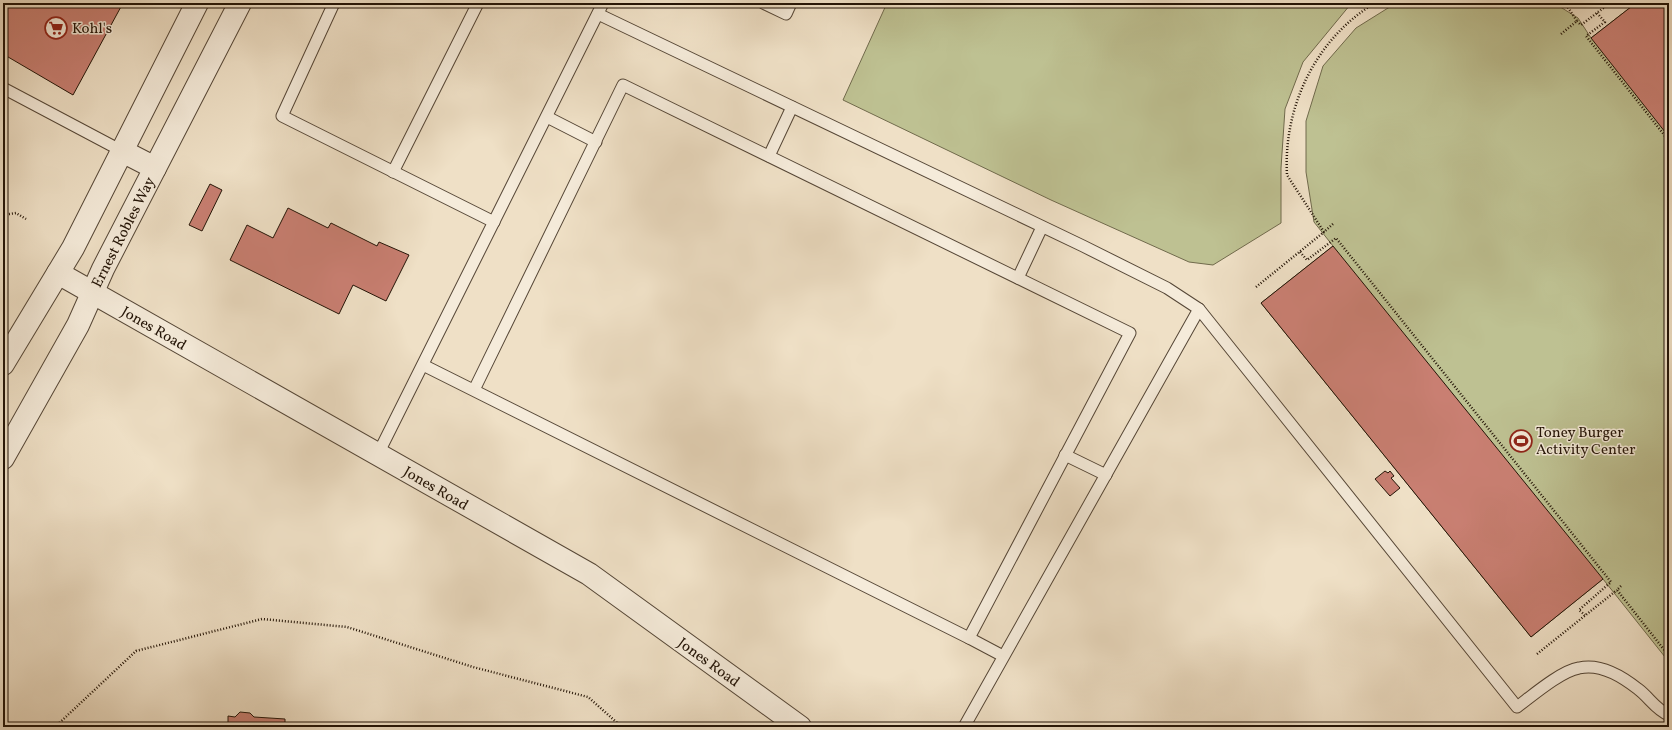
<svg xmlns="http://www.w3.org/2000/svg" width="1672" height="730" font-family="Vollkorn,serif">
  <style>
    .green { fill: #bec192; stroke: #706a4c }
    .building { fill: #c97f72; stroke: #221306 }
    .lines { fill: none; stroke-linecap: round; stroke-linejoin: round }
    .service-casing { stroke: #554636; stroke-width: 13 }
    .tertiary-casing { stroke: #554636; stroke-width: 24 }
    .path { stroke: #221306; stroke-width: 2.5; stroke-dasharray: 1 2; stroke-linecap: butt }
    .service { stroke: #f5ebda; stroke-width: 11 }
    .tertiary { stroke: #f5ebda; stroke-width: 22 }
    .labels { text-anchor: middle; stroke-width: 3; stroke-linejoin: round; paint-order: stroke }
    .poi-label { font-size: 15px; fill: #221306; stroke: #f5ebda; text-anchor: start }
    .street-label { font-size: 15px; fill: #221306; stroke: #f5ebda }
  </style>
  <rect width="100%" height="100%" fill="#efe0c6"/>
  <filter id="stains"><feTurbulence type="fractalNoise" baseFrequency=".005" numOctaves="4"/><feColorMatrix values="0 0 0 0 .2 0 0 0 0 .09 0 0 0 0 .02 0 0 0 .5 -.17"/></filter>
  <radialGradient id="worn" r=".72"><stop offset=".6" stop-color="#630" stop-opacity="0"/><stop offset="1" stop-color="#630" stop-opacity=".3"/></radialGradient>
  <g class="green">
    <path d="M887,3H1354L1350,5L1303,62L1285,109L1281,168V223L1213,265L1189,262L1051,200L843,100Z"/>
    <path d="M1396,3H1554L1578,18L1591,38L1636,3H1669V662L1603,579L1531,637L1261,303L1333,246L1314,222L1306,172V121L1323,66L1356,28Z"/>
  </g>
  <g class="building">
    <path d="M3,3H123L73,95L3,54Z"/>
    <path d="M1636,3H1669V137L1591,38Z"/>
    <path d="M210,184L222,190L202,231L189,225Z"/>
    <path d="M288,208L328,228L331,223L377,246L379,242L409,255L386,301L353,285L339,314L230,260L247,225L273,238Z"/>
    <path d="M1333,246L1603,579L1531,637L1261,303Z"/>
    <path d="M1385,471L1388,473L1390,471L1394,476L1391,478L1400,488L1390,496L1375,479Z"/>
    <path d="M240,712L250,713L254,717L285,719V727H228V716L235,717Z"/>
  </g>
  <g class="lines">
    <g class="service-casing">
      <g id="service">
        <path d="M334,3L282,116L494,222"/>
        <path d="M763,3L786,14L791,3"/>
        <path d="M598,14L1083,246L1167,288L1199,309L1517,707C1533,695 1561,671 1579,668C1600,663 1623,677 1638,689C1649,697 1656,710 1669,715"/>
        <path d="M3,88L122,151"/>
        <path d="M547,117L596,142"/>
        <path d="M769,156L792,107"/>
        <path d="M393,172L478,3"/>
        <path d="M1018,278L1042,227"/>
        <path d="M423,365L969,638L1130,333L623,85L474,390"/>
        <path d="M378,454L603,3"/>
        <path d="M1065,455L1106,475"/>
        <path d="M969,638L1003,656"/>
        <path d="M964,727L1199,309"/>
      </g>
    </g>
    <g class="tertiary-casing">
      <g id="tertiary">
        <path d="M122,151L155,168"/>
        <path d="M58,273L589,574L800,727"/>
        <path d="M3,364L73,248L197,3"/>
        <path d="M3,458L78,325L103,269L240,3"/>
      </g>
    </g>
    <g class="path">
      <path d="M1597,13L1605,22L1586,36L1669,141"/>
      <path d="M1577,21L1581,25L1610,3"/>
      <path d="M1561,34L1577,21L1565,3"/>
      <path d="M3,215L16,213L26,219"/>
      <path d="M1333,224L1324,232L1287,175C1283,107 1316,38 1375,3"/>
      <path d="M1300,252L1307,260L1336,238L1611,582L1579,610L1585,615"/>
      <path d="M1256,287L1324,232"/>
      <path d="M1621,586L1617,590L1669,656"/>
      <path d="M1537,654L1617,590"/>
      <path d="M55,727L136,651L262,619L347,627L473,667L588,697L622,727"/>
    </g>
    <use href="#service" class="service"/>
    <use href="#tertiary" class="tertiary"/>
  </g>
  <defs>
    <g id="supermarket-ring" transform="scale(1.15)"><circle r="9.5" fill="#f5ebda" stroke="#8f2418" stroke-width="1.5"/><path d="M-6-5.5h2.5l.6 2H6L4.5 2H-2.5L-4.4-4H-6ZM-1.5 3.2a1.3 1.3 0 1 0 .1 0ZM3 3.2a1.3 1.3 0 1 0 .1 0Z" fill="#8f2418"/></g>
    <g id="stadium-ring" transform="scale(1.15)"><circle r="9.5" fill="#f5ebda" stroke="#8f2418" stroke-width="1.5"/><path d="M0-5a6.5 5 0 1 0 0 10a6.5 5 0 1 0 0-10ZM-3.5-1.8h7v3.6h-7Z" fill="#8f2418"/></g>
  </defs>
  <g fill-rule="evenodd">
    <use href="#supermarket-ring" x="56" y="28"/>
    <use href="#stadium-ring" x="1521" y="441"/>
  </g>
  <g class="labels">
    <g class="poi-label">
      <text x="72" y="33">Kohl's</text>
      <text x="1536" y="437">Toney Burger<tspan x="1536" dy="17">Activity Center</tspan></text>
    </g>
    <g class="street-label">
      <text transform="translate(123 232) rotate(-63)" y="5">Ernest Robles Way</text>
      <text transform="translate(154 328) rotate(30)" y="5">Jones Road</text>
      <text transform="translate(436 488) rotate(30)" y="5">Jones Road</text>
      <text transform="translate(709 662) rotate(36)" y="5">Jones Road</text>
    </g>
  </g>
  <rect width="1672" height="730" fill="none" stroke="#efe0c6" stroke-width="16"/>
  <rect x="4" y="4" width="1664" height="722" fill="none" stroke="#221306" stroke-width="2"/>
  <rect x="8" y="8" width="1656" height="714" fill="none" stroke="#221306"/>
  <rect width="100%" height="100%" filter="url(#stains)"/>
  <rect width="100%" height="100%" fill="url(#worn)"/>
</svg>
